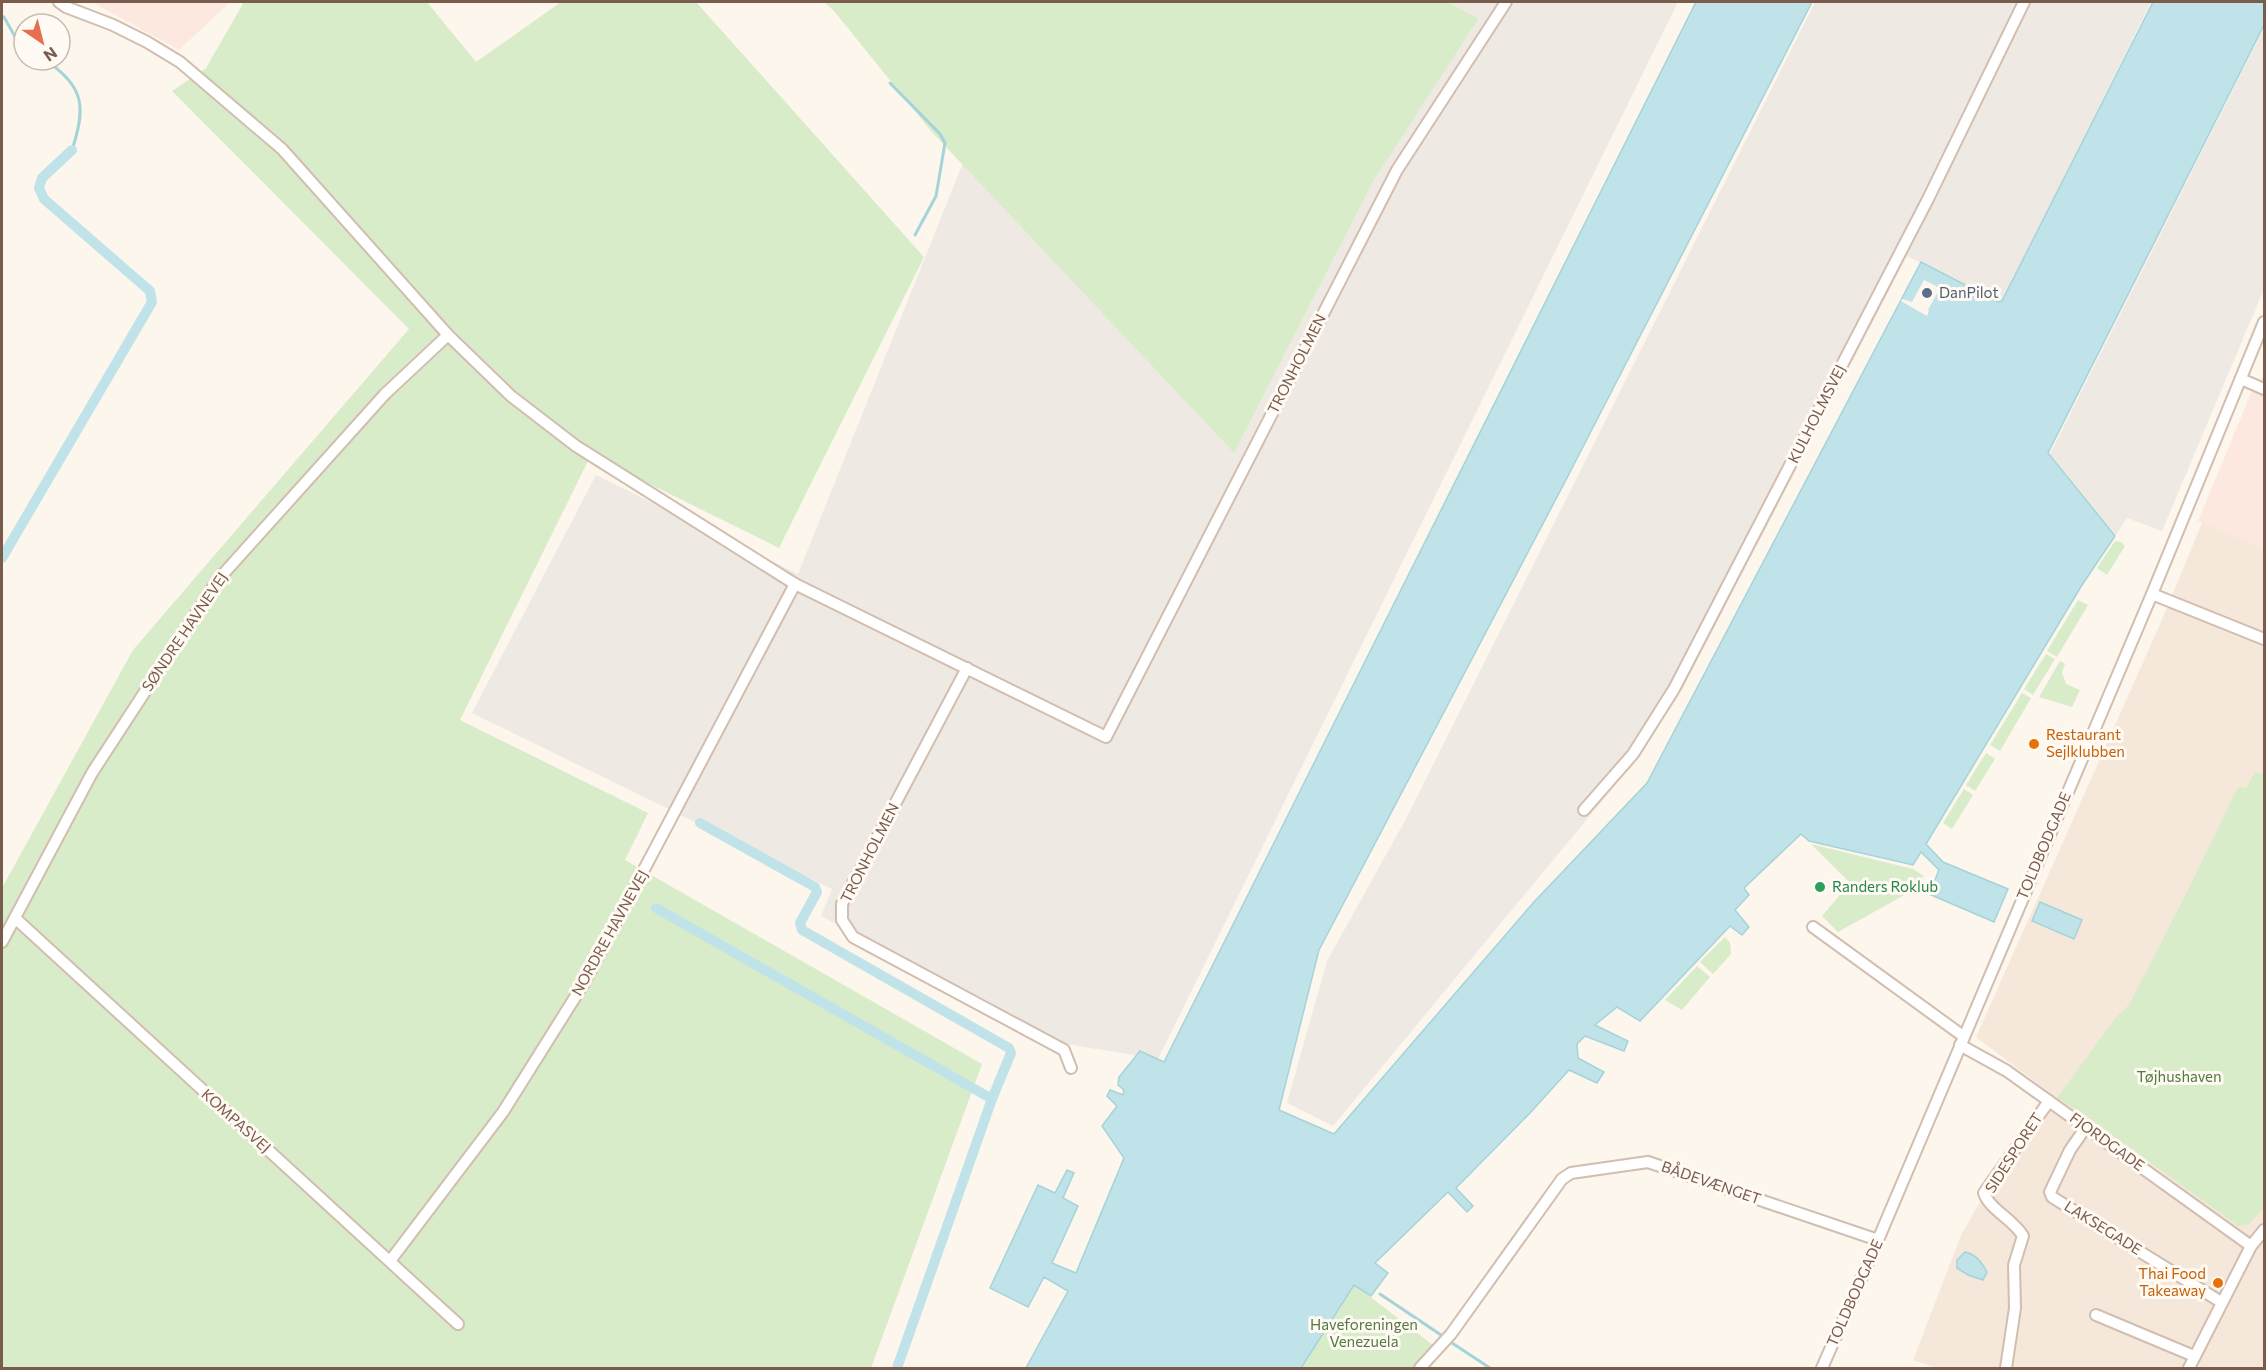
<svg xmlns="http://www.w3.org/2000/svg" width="2266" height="1370" font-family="Commissioner,sans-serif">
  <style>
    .residential { fill: #f5e8da }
    .commercial { fill: #fde8e0 }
    .industrial { fill: #efe9e4 }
    .green { fill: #d8ecc9 }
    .water { fill: #bfe3e8; stroke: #a5d3da; stroke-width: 1.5 }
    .pier { fill: #fdf6ec }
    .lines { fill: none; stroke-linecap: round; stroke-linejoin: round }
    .stream { stroke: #a5d3da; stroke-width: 3 }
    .canal { stroke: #bfe3e8; stroke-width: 10 }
    .minor-casing { stroke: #d1beb0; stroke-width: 14 }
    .minor { stroke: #fff; stroke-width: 10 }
    .service-dot { fill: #5c6f8a; stroke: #fffaf3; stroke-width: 2 }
    .food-dot { fill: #e8710a; stroke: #fffaf3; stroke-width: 2 }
    .leisure-dot { fill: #2e9e5b; stroke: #fffaf3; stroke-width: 2 }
    .labels { text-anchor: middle; stroke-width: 6; stroke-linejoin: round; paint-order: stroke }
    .service-label { font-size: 15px; fill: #4e5e75; stroke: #fffaf3; text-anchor: start }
    .street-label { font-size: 15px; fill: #7a5c4d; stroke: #fffaf3 }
    .food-label { font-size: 15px; fill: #c56008; stroke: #fffaf3; text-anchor: start }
    .leisure-label { font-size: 15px; fill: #27864d; stroke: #fffaf3; text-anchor: start }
    .park-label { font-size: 15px; fill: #537a41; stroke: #fffaf3 }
  </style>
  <rect width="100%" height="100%" fill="#fdf6ec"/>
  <path class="residential" d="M2264,373V1368H1936L1913,1360L1962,1233L2046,1090L1976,1037L2161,622Z"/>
  <g class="commercial">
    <path d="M92,2H230L179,50Z"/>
    <path d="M2252,391L2264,396V549L2198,521Z"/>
  </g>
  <g class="industrial">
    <path d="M1447,2H1678L1158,1059L1060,1043L821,916L832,889L472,713L596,475L798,574L963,163L1234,453L1373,182L1479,18Z"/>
    <path d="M1815,2H2151L2002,301L1998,302L1907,256L1683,688L1636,760L1333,1126L1287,1103L1327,961L1407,817Z"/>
    <path d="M2264,28V289L2162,531L2127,518L2115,536L2050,454Z"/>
  </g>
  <g class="green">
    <path d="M244,2H427L476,62L561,2H696L924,257L779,548L591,455L460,720L648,813L625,860L982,1064L871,1368H2V888L133,650L409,329L172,91L206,68Z"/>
    <path d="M824,2H1447L1479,18L1373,182L1234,453L931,131L834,11Z"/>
    <path d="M2115,541L2121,542L2125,546L2107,575L2097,568Z"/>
    <path d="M2078,600L2088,605L2057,657L2047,651Z"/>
    <path d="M2046,654L2055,659L2033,695L2024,689Z"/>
    <path d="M2060,661L2065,664L2062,672L2066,684L2080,690L2072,707L2039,697Z"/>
    <path d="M2022,693L2031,698L2000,751L1990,745Z"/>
    <path d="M1986,753L1995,759L1975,791L1966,785Z"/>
    <path d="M2264,768V1208L2249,1224L2238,1226L2086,1116L2057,1098L2117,1016L2129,1005L2186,894L2238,787L2246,788L2255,772L2261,774Z"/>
    <path d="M1964,789L1973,795L1952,829L1943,823Z"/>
    <path d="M1811,844L1913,869L1924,876L1908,893L1838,932L1822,916L1850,883Z"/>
    <path d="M1725,937L1730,943L1731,954L1713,974L1700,962Z"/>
    <path d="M1697,966L1710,977L1682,1010L1665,1000Z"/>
    <path d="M1355,1285L1434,1346L1414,1368H1301Z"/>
  </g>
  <g class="water">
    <path d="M1696,2H1812L1568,476L1319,950L1279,1110L1334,1134L1533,903L1647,783L1921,262L1998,302L2002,301L2153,2H2264V25L2048,453L2115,536L2082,585L1926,844L1943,862L2008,889L1994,922L1929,894L1939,870L1921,852L1913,865L1809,841L1801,834L1744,888L1749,895L1735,910L1749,927L1742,935L1730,926L1640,1021L1617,1007L1595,1025L1628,1041L1624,1051L1585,1036L1577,1044L1578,1058L1604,1072L1597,1083L1569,1070L1530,1113L1456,1188L1473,1206L1467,1212L1448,1192L1375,1263L1388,1273L1371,1296L1354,1285L1301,1368H1026L1068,1291L1044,1277L1028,1307L990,1288L1038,1185L1055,1193L1067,1170L1074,1173L1063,1198L1078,1206L1052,1263L1076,1273L1124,1158L1102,1126L1117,1106L1107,1096L1110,1090L1123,1095L1124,1090L1118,1085L1119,1077L1140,1051L1164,1062Z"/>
    <path d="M2040,902L2082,920L2074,939L2032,921Z"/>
    <path d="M1965,1252C1976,1254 1982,1263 1987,1272L1983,1280L1968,1275L1957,1268V1260Z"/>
  </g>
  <path class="pier" d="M1924,280L1940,288L1928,310L1929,311L1927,316L1901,301L1902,299L1912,302Z"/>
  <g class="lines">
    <g class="stream">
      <path d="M2,16L4,17L18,42L24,46"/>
      <path d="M45,60C85,86 86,108 72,150"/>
      <path d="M890,83L940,134L945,143L936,196L915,235"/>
      <path d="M1380,1294L1444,1337"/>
      <path d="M1449,1341L1490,1368"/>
    </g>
    <g class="canal">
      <path d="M2,558L152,302L150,291L44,199L39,188L42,178L72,150"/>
      <path d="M700,823L815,887L817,892L800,923L802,930L1009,1048L1011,1053L992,1099L897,1368"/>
      <path d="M656,908L992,1099"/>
    </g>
    <g class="minor-casing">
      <g id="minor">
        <path d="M59,2L66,7L113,25L147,42L180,62L282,149L448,335L511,396L576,446L795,584L1106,737L1397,170L1506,2"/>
        <path d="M2241,379L2264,389"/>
        <path d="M2152,594L2264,639"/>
        <path d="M967,668L842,904V920L853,937L1064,1050L1071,1068"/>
        <path d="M1584,810L1633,754L1674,689L1928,199L2024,2"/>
        <path d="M15,918L458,1324"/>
        <path d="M1813,927L1963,1036"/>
        <path d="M2,942L92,773L217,581L385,394L448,335"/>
        <path d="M1960,1045L2007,1071L2251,1246"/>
        <path d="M2086,1127L2070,1150L2050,1192L2052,1197L2221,1302"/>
        <path d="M390,1261L503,1112L584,983L795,584"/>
        <path d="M2096,1315L2194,1356"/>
        <path d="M1420,1368L1451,1334L1562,1179L1571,1173L1648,1162L1878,1240"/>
        <path d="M1822,1368L1878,1240L2152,594L2264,322"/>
        <path d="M2006,1368L2015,1308L2014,1265L2023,1236C2014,1220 1989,1209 1984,1193L2049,1101"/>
        <path d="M2189,1368L2251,1246L2264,1230"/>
      </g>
    </g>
    <use href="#minor" class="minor"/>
  </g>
  <circle class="service-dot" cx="1927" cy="293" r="6"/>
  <g class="food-dot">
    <circle cx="2034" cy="744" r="6"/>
    <circle cx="2218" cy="1283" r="6"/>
  </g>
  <circle class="leisure-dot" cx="1820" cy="887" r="6"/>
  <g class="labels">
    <g class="service-label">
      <text x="1939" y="298">DanPilot</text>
    </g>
    <g class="street-label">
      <text transform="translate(1297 364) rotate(-63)" y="5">TRONHOLMEN</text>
      <text transform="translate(1817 414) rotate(-63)" y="5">KULHOLMSVEJ</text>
      <text transform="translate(185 632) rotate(-56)" y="5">SØNDRE HAVNEVEJ</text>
      <text transform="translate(2044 846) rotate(-67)" y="5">TOLDBODGADE</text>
      <text transform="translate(870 853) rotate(-63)" y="5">TRONHOLMEN</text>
      <text transform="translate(610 933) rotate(-61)" y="5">NORDRE HAVNEVEJ</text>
      <text transform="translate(236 1121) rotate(42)" y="5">KOMPASVEJ</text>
      <text transform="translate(2107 1142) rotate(36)" y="5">FJORDGADE</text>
      <text transform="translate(2014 1153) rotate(-57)" y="5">SIDESPORET</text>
      <text transform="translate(1711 1183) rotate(19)" y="5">BÅDEVÆNGET</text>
      <text transform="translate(2103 1228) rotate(32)" y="5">LAKSEGADE</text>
      <text transform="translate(1855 1293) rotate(-66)" y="5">TOLDBODGADE</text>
    </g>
    <g class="food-label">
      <text x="2046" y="740">Restaurant<tspan x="2046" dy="17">Sejlklubben</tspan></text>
      <text x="2206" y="1279" text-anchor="end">Thai Food<tspan x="2206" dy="17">Takeaway</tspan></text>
    </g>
    <g class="leisure-label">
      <text x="1832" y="892">Randers Roklub</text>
    </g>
    <g class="park-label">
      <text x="2179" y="1082">Tøjhushaven</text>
      <text x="1364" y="1330">Haveforeningen<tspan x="1364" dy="17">Venezuela</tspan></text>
    </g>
  </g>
  <rect width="2266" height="1370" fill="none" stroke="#7a5c4d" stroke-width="6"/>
  <g transform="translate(42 42) rotate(145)"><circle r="28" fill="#fffaf3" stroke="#cabbb1" stroke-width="1.5"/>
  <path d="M0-4.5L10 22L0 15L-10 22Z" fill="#e76f51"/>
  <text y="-9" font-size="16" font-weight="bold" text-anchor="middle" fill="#7a5c4d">N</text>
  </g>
</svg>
